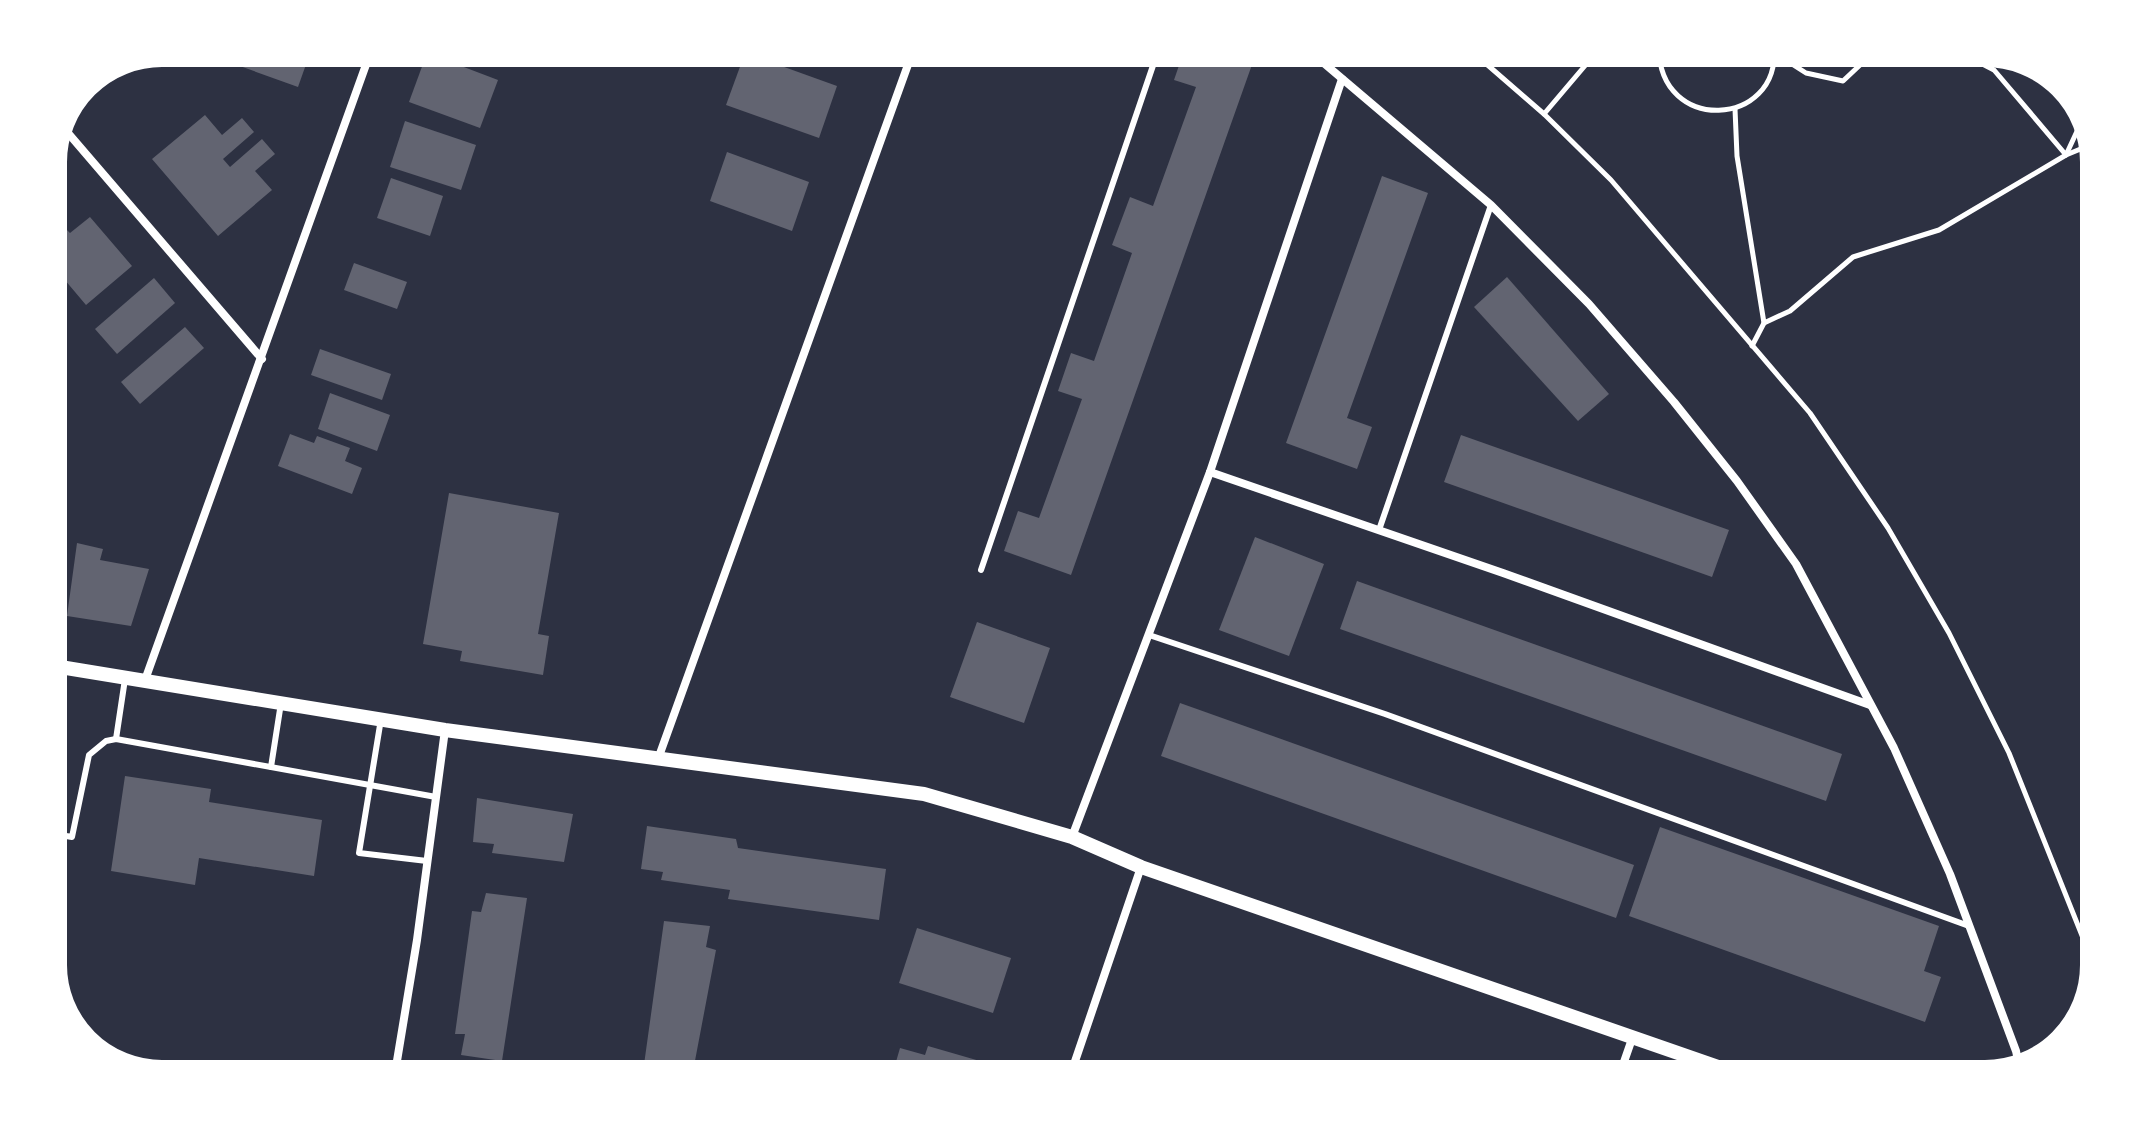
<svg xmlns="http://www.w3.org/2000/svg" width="2147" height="1127" font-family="Poppins,sans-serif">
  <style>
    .building { fill: #626471 }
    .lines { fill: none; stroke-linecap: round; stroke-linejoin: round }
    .path { stroke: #fff; stroke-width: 5 }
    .service { stroke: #fff; stroke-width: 6 }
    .minor { stroke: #fff; stroke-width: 8 }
    .tertiary { stroke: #fff; stroke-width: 14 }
    .rim { fill: none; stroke: #fff; stroke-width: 10 }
  </style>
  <rect width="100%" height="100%" fill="#2d3142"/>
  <g class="building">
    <path d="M215,48H288L309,56L298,87L212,56Z"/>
    <path d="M453,48H486L482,59Z"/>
    <path d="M1185,48H1222L1254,59L1071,575L1004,551L1018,511L1039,518L1082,399L1058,391L1071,353L1094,361L1132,253L1112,245L1130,197L1153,206L1196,87L1174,80Z"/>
    <path d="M427,53L498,80L480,128L409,102Z"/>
    <path d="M745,53L837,86L819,138L726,105Z"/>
    <path d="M205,115L222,135L242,118L254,132L223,159L230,167L262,139L275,154L255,171L272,190L218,236L152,159Z"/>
    <path d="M405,121L476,145L461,190L390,167Z"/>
    <path d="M727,152L809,182L792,231L710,201Z"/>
    <path d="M1382,176L1428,193L1347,418L1372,427L1357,469L1286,443Z"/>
    <path d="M391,178L443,196L430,236L377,218Z"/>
    <path d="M90,217L132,266L86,305L48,260V243L65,228L70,233Z"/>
    <path d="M354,263L407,282L397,309L344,290Z"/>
    <path d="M1507,277L1609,394L1578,421L1474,307Z"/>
    <path d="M154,278L175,303L117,354L95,329Z"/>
    <path d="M185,327L204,348L140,404L121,382Z"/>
    <path d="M320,349L391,374L382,400L311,375Z"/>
    <path d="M330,393L390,415L377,451L318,429Z"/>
    <path d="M290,434L314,443L317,436L350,448L345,461L362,468L352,494L278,466Z"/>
    <path d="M1461,435L1729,530L1712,577L1444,482Z"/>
    <path d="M449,493L559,513L538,634L549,636L543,675L460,661L462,651L423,644Z"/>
    <path d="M48,513L65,516L50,613H48Z"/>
    <path d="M1255,537L1324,564L1289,656L1219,630Z"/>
    <path d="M77,543L103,549L100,560L149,569L131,626L67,616Z"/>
    <path d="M1357,581L1842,754L1826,801L1340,629Z"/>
    <path d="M977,622L1050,648L1024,723L950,697Z"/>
    <path d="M1180,703L1634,865L1616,918L1161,756Z"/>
    <path d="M125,776L211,789L209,802L322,820L314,876L199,858L195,885L111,871Z"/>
    <path d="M477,798L573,814L564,862L492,853L494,844L473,842Z"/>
    <path d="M647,826L736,839L738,848L886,869L879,920L728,899L730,890L661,880L663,872L641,869Z"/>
    <path d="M1660,827L1939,926L1924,971L1941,977L1925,1022L1629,916Z"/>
    <path d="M486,893L527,898L502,1061L461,1055L465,1034H455L472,911L481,912Z"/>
    <path d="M664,921L710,926L706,947L716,950L694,1066H683L682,1079H642Z"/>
    <path d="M917,928L1011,958L993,1013L899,983Z"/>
    <path d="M928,1046L1004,1068L1001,1079H891L900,1048L925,1055Z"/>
    <path d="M458,1072L488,1077V1079H457Z"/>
  </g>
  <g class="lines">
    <g class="path">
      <path d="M1468,48L1544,114L1611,180L1810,413L1888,528L1949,633L2009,753L2097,973"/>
      <path d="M1659,48C1659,134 1780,128 1774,48"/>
      <path d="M1877,50L1963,54L1994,70L2066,155L2085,114"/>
      <path d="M1775,53L1806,73L1843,81L1877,49"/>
      <path d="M1735,109L1737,156L1764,323L1752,346"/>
      <path d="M1544,114L1600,48"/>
      <path d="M1764,323L1790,311L1853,257L1939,230L2066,155L2095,143"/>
    </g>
    <g class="service">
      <path d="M1379,530L1491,205"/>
      <path d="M981,570L1159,48"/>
      <path d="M1149,635L1385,714L1969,926"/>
      <path d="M381,719L359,853L427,861"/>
      <path d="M116,739L125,679"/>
      <path d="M271,767L281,703"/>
      <path d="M48,833L72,837L89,755L106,741L116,739L436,797"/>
    </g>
    <g class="minor">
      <path d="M1306,48L1491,205L1589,304L1674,402L1737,481L1796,564L1894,748L1950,874L2016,1051L2020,1069"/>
      <path d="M62,126L262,359"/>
      <path d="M1210,472L1503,573L1870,705"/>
      <path d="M145,680L372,48"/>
      <path d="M658,759L914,48"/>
      <path d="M1072,837L1210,472L1342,79"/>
      <path d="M394,1079L417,940L445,730"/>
      <path d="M1069,1079L1141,867"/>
      <path d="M1618,1079L1633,1036"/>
    </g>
    <path class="tertiary" d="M48,665L445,730L924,794L1072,837L1141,867L1753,1079"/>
  </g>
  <path d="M0 0H2147V1127H0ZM162 62H1985A100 100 0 0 1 2085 162V965A100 100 0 0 1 1985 1065H162A100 100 0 0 1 62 965V162A100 100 0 0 1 162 62Z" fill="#fff" fill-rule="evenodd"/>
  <path class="rim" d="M162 62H1985A100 100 0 0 1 2085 162V965A100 100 0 0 1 1985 1065H162A100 100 0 0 1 62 965V162A100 100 0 0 1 162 62Z"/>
</svg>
